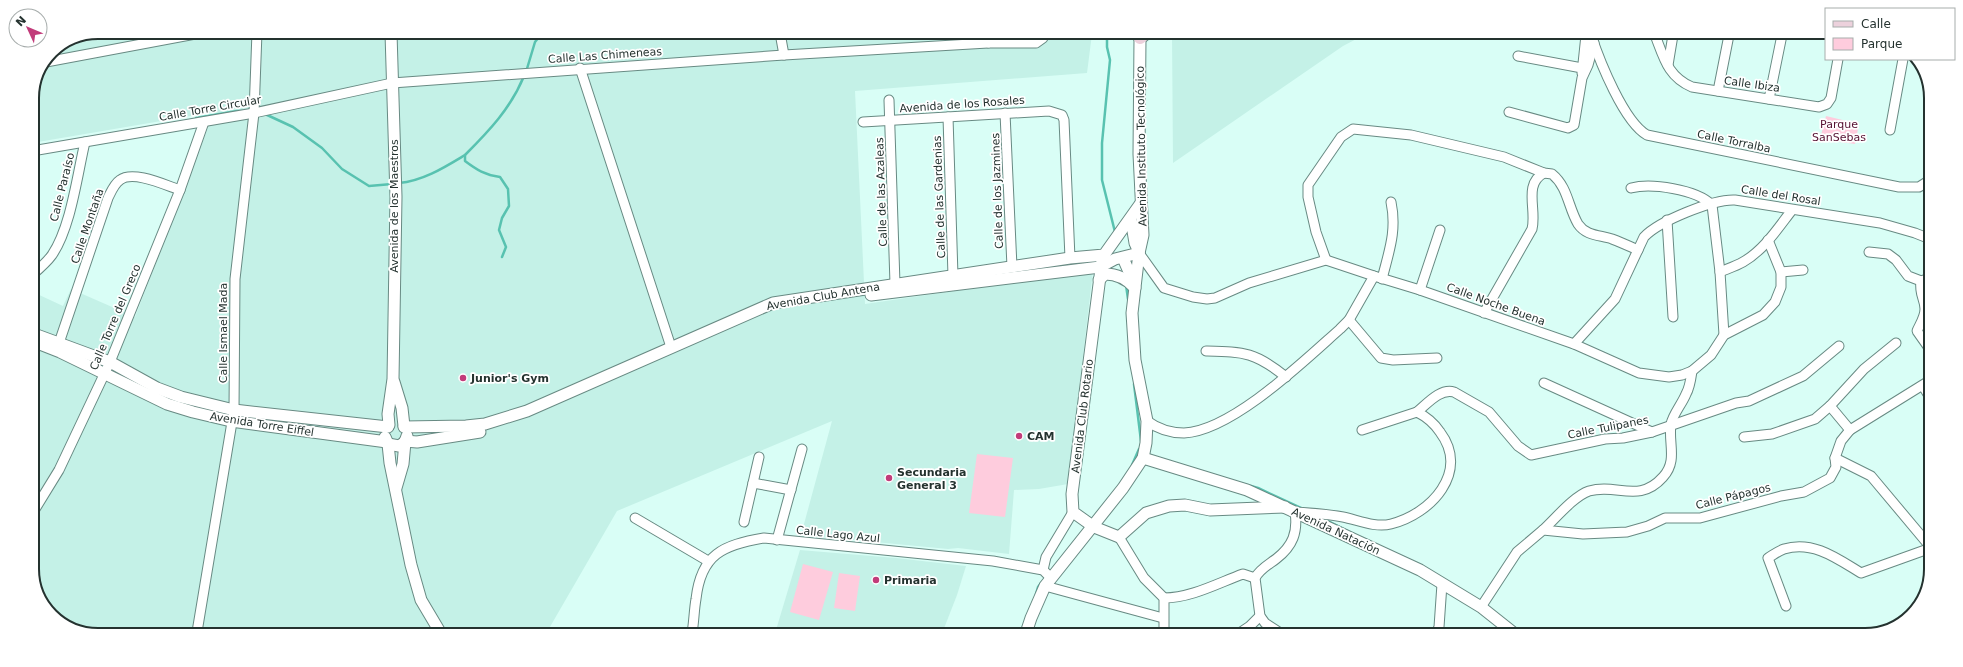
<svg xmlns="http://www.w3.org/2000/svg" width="1963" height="667" font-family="'DejaVu Sans',sans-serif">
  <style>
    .built { fill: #c4f1e7 }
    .green { fill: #feccdd }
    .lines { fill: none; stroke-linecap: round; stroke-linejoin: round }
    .stream { stroke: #58c2b0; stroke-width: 2.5 }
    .minor-casing { stroke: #688a83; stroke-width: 11 }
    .tertiary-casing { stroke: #688a83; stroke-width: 13 }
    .secondary-casing { stroke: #688a83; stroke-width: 14 }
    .minor { stroke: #fff; stroke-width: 9 }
    .tertiary { stroke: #fff; stroke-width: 11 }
    .secondary { stroke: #ecd1dc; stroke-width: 12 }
    .poi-dot { fill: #c23b7a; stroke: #fff; stroke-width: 1.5 }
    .labels { text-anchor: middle; stroke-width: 3.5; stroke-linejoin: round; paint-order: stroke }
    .street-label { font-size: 11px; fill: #24322f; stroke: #fff }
    .park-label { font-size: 11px; fill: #561132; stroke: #fff }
    .poi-label { font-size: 11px; font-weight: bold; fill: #24322f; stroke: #fff; text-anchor: start }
    .rim { fill: none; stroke: #24322f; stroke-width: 2 }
  </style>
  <rect width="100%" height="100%" fill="#d9fef6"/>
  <g class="built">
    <path d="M98,32L1092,34L1087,73L855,91L865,304L1093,271L1068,484L1039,489L1014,490L1009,554L958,548L948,549L801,535L832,421L617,511L547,632H77L46,609L32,574V298L35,293L63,306L71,289L135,317L214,112L32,143V94L51,51Z"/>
    <path d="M1172,34H1366L1343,46L1173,163Z"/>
    <path d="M800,550L896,558L966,566L957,595L943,631L776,630Z"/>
  </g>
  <g class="green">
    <path d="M1826,116L1859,124L1855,144L1820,139Z"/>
    <path d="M977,454L1013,458L1005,517L969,513Z"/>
    <path d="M803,564L833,572L819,620L790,612Z"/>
    <path d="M839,573L860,576L855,611L834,608Z"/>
  </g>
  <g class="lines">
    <g class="stream">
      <path d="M1107,34V47L1110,60L1102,143V180L1115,232"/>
      <path d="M526,72L535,42L542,33"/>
      <path d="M265,114L293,127L322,148L342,169L369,186L392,184"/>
      <path d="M196,118L237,111H242"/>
      <path d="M399,183C423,181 445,167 465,155"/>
      <path d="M502,257L506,247L499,230L502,218L509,206L508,189L500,177C485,175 477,170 465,161V155C489,131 511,108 524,76"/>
      <path d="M1126,285L1128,299"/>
      <path d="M1134,384L1141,441"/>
      <path d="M1132,465L1139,449"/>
      <path d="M1251,486L1258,488L1303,509"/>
      <path d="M1320,517L1348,531"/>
      <path d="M1036,594L1038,587L1041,583"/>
    </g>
    <g class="minor-casing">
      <g id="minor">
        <path d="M780,33L784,55"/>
        <path d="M1591,35C1600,62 1624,122 1647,135L1899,187H1919L1930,180"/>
        <path d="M1655,35C1664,58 1668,77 1692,87L1819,107L1827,104L1831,98L1838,59"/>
        <path d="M989,43H1036L1043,38L1044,34"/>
        <path d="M1518,56L1582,68"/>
        <path d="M46,62L206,32"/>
        <path d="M1668,65L1673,35"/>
        <path d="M580,68L671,347"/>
        <path d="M1582,73L1586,35"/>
        <path d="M1718,91L1729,35"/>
        <path d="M1769,99L1782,35"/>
        <path d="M889,100L895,284"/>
        <path d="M1509,112L1568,128L1574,125L1582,78L1588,65L1594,43"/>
        <path d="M1005,113L1012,267"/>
        <path d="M948,117L953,276"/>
        <path d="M863,122L1049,111L1062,115L1064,120L1070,258"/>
        <path d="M1890,130L1903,59"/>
        <path d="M32,151L254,113L392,83L784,55L988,43L1007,35L1028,34"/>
        <path d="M1631,188C1651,183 1696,189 1712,205L1720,272L1724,335"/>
        <path d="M1667,220L1673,317"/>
        <path d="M1869,252L1888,254L1896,260L1908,276L1921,281L1930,278"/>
        <path d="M1139,253L1164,288L1193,297L1207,299L1215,298L1249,283L1326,260L1374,276L1420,290L1574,344L1639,373L1669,377L1682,375L1692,371L1711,355L1724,335L1763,315L1775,302L1781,287V272L1768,240"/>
        <path d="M1326,260L1316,232L1308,197V185L1341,137L1353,129L1411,135L1504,157L1544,173L1552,174C1568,187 1568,207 1578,224C1586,236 1600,235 1612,239C1620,242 1629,246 1638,250"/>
        <path d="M1720,272C1727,269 1736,266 1743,262C1764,250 1778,228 1792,210"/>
        <path d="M1781,272L1803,270"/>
        <path d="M32,275C39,269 47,262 52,255C71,227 77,176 85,142"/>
        <path d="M1382,279C1389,251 1397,231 1391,202"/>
        <path d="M1921,281C1919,295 1925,299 1925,309C1925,317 1920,324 1917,331L1929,348"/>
        <path d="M1420,290L1440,230"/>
        <path d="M1484,313L1532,229C1537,210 1523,184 1544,173"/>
        <path d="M1349,320L1381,358L1393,360L1437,358"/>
        <path d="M59,343L108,198C111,192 114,184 120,180C133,170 165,185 180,190"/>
        <path d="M1574,344L1615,299L1644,237C1659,221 1713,199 1735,200L1880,223L1915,233L1930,239"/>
        <path d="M1206,351C1245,352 1255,352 1286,377"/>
        <path d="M1544,383L1652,432"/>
        <path d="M1923,386L1929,396"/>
        <path d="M1830,406L1850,430"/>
        <path d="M1417,412C1427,404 1440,388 1454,392L1489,412L1518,446L1531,455L1605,439L1623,438L1652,432L1736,403L1749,401L1803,376L1839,346"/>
        <path d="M1147,421C1158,429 1170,433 1184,433C1232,431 1305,360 1340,329L1349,320L1374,276"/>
        <path d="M1744,437L1772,434L1815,419L1830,406L1864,369L1896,343"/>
        <path d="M1835,458L1871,476L1928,544"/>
        <path d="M753,483L791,490"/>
        <path d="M32,514L59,470L110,362L180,190L204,122"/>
        <path d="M635,518L708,561"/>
        <path d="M744,522L759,457"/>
        <path d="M1543,530C1555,519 1574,496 1589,491C1617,483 1639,504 1663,477C1678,461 1668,443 1671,424C1673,414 1682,404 1686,394C1690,387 1691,378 1692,371"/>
        <path d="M1119,537L1144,578L1164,598V634"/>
        <path d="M777,540L802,449"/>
        <path d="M1043,570L1046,557L1073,512"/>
        <path d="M1045,586L1163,618"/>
        <path d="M1164,598C1191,598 1218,583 1243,574L1255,578"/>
        <path d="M1786,606L1768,558C1773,555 1778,551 1784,549C1813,540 1838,559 1861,573L1928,549"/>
        <path d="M1481,607L1517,552L1543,530L1583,534L1627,532L1648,526L1665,518H1700L1781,496L1804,492L1830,478L1836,467L1835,458L1841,441L1850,430L1929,381"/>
        <path d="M197,632L234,410L235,279L254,113L257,32"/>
        <path d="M692,633C694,622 694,610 696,599C701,554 723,545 764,538L993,561L1043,570L1051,578"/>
        <path d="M1238,634L1250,626L1260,616"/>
        <path d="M1282,634L1265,623L1260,616L1255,578C1260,569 1268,565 1276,559C1293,546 1298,532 1295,512C1311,513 1327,514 1343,517C1358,520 1375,528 1391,524C1431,514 1470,472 1440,432C1434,423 1427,417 1417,412L1362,430"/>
        <path d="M1436,634L1439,627L1442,584"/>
      </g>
    </g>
    <g class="tertiary-casing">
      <g id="tertiary">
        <path d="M1131,219L1135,243L1139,252"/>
        <path d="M1123,258L1130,274L1129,281"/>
        <path d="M1102,261L1072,494L1073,512L1094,527L1119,537L1146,513L1169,506L1185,505L1210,510L1285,507"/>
        <path d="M1099,280L1105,274C1117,274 1127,279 1135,288"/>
        <path d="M871,295L1100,267L1115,259L1139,253"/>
        <path d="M34,334L110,362L157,388L181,397L234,410L388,427"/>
        <path d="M32,341L60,352L167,404L193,412L231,421L387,442"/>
        <path d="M394,382L402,408L404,426"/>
        <path d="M389,425L388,414L393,379L396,197L391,33"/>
        <path d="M404,427L466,426L485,424L527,411L773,303L1070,258L1104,255L1141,203"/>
        <path d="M385,437L388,444L390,463L411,565L421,600L440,632"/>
        <path d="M405,441L417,442L480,432"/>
        <path d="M388,444L399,446L405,442L407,436"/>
        <path d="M1143,458L1247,490L1420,570L1481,607L1515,634"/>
        <path d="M396,488L403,464L405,442"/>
        <path d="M1026,633L1031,618L1045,586L1123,488L1143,458L1146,443L1147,421L1135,360L1132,313L1139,253L1143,235L1139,154L1140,38"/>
      </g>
    </g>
    <g class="secondary-casing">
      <path id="secondary" d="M1140,38L1145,34"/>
    </g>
    <use href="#minor" class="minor"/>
    <use href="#tertiary" class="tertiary"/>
    <use href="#secondary" class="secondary"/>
  </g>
  <g class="poi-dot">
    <circle cx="463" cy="378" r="4"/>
    <circle cx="1019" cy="436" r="4"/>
    <circle cx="889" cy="478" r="4"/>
    <circle cx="876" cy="580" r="4"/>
  </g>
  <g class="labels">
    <g class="street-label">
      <text transform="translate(605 55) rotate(-4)" y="4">Calle Las Chimeneas</text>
      <text transform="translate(1752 84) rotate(8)" y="4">Calle Ibiza</text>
      <text transform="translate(962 104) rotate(-4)" y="4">Avenida de los Rosales</text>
      <text transform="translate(210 108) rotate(-10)" y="4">Calle Torre Circular</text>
      <text transform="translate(1734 141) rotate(12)" y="4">Calle Torralba</text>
      <text transform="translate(1141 146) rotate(-91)" y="4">Avenida Instituto Tecnológico</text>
      <text transform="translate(62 187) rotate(-76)" y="4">Calle Paraíso</text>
      <text transform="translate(997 191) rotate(-92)" y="4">Calle de los Jazmines</text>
      <text transform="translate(881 192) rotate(-92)" y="4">Calle de las Azaleas</text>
      <text transform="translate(1781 195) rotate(9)" y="4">Calle del Rosal</text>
      <text transform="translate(939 197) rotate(-92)" y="4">Calle de las Gardenias</text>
      <text transform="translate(394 206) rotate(-90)" y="4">Avenida de los Maestros</text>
      <text transform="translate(87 226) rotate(-71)" y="4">Calle Montaña</text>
      <text transform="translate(823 296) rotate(-10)" y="4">Avenida Club Antena</text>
      <text transform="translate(1496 304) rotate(20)" y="4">Calle Noche Buena</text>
      <text transform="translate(115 317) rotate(-67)" y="4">Calle Torre del Greco</text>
      <text transform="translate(223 333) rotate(-90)" y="4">Calle Ismael Mada</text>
      <text transform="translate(1082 416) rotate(-83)" y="4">Avenida Club Rotario</text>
      <text transform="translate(262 424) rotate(9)" y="4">Avenida Torre Eiffel</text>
      <text transform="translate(1608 427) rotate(-11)" y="4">Calle Tulipanes</text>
      <text transform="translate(1733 496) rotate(-14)" y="4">Calle Pápagos</text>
      <text transform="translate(1336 531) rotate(25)" y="4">Avenida Natación</text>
      <text transform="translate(838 534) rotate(6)" y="4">Calle Lago Azul</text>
    </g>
    <g class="park-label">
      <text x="1839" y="128">Parque<tspan x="1839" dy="13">SanSebas</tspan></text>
    </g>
    <g class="poi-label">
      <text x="471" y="382">Junior's Gym</text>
      <text x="1027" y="440">CAM</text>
      <text x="897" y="476">Secundaria<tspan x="897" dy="13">General 3</tspan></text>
      <text x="884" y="584">Primaria</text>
    </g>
  </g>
  <path d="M0 0H1963V667H0ZM98 39H1865A59 59 0 0 1 1924 98V569A59 59 0 0 1 1865 628H98A59 59 0 0 1 39 569V98A59 59 0 0 1 98 39Z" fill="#fff" fill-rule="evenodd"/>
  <path class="rim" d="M98 39H1865A59 59 0 0 1 1924 98V569A59 59 0 0 1 1865 628H98A59 59 0 0 1 39 569V98A59 59 0 0 1 98 39Z"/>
  <rect x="1825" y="8" width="130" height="52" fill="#ffffff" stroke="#a7adac"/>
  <rect x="1833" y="21" width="20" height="6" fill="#ecd1dc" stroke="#a7adac"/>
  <text x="1861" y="28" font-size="12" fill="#24322f">Calle</text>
  <rect x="1833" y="38" width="20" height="12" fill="#feccdd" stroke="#a7adac"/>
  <text x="1861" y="48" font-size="12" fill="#24322f">Parque</text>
  <g transform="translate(28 28) rotate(314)"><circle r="19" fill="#ffffff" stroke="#a7adac"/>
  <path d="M0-3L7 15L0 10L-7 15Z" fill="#c23b7a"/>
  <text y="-6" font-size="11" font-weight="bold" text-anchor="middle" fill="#24322f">N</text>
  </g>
</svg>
